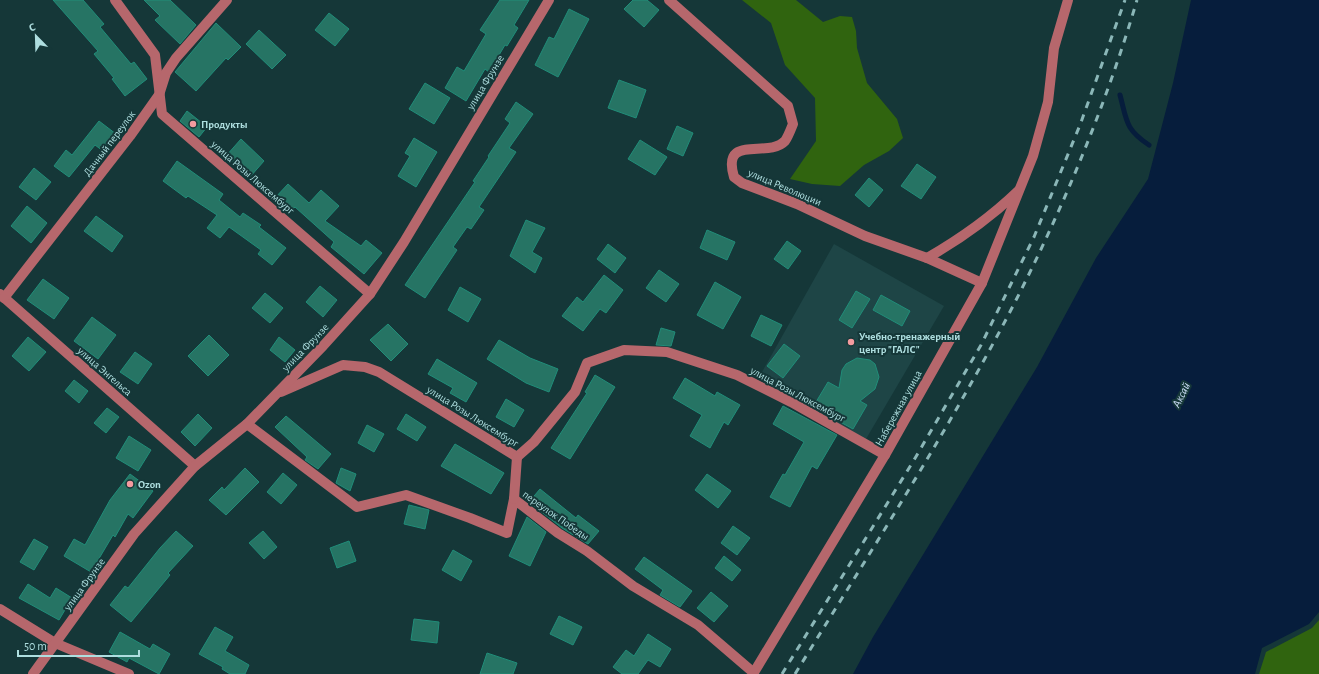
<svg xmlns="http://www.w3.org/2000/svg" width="1319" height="674" font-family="'Alegreya Sans',sans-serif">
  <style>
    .built { fill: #1e4546 }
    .green { fill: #30640f }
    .water { fill: #061d3c }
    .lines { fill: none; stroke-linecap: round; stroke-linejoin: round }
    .stream { stroke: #061d3c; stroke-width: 5 }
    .building { fill: #267464; stroke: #208d79 }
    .minor { stroke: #b6676c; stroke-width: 10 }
    .rail { stroke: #8bb7b8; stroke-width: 3; stroke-dasharray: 7 7; stroke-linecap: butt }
    .poi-dot { fill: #f49b9f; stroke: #153738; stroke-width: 1.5 }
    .labels { text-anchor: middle; stroke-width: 4; stroke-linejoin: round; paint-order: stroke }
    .street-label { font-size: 11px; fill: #aededf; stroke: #153738 }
    .poi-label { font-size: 11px; font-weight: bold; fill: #aededf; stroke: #153738; text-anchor: start }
    .water-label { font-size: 12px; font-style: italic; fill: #cfe1fa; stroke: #153738 }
  </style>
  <rect width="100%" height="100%" fill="#153738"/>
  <path class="built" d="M834,244L944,306L866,439L758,379Z"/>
  <g class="green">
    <path d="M742,0H796L823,22L840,16L852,17L856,31L857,48L867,83L897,119L903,138L889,151L864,165L840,186L812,184L790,179L816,141L815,98L785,65L771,23Z"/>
    <path d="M1319,620V674H1259L1266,652L1312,628Z"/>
  </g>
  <path class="water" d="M1191,0H1319V612L1309,624L1262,648L1255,674H853L873,637L1037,367L1096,258L1148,179L1173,83Z"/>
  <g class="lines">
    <path class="stream" d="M1120,95C1127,121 1125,129 1149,145"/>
  </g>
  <g class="building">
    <path d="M53,0H83L104,24L100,27L131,64L134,62L147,79L125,96L112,79L114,78L94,54L98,51Z"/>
    <path d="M144,0H170L196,25L180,44L155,20L160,16Z"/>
    <path d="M500,0H529L514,25L518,28L507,46L505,45L489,72L485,69L466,101L445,88L457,67L464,71L486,34L480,30Z"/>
    <path d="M633,0H647L659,10L644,27L624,9Z"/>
    <path d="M569,9L589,19L558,77L535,65L549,37L554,39Z"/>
    <path d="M329,13L349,29L335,46L315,30Z"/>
    <path d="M216,23L241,47L228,60L226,58L196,91L175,72Z"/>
    <path d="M259,30L286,55L272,69L246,44Z"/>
    <path d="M619,80L646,90L636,118L608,108Z"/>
    <path d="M425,83L450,98L434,124L409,109Z"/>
    <path d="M516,102L533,114L509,148L516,152L479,207L484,210L471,229L467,227L453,247L457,250L425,298L405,285L475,182L473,181L489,157L488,156L510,123L505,119Z"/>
    <path d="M187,111L207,127L199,137L180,121Z"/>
    <path d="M99,121L116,134L103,151L95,145L69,177L54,166L66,150L72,155Z"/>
    <path d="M677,126L693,133L683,156L667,149Z"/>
    <path d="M414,138L437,152L416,187L398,176L410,156L405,153Z"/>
    <path d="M241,139L264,161L250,177L226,156Z"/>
    <path d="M640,140L667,157L655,175L628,159Z"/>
    <path d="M177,161L223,194L219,200L240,217L243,213L261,225L259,227L286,248L272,265L258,254L261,250L229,227L220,238L207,228L217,215L188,196L186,198L163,181Z"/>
    <path d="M917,164L936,177L921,199L901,186Z"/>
    <path d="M34,168L51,182L36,200L19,187Z"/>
    <path d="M869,178L883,190L869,207L855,195Z"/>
    <path d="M288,184L309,203L321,190L339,206L325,221L361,246L366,240L382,253L364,274L331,247L334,242L295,207L289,213L274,199Z"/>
    <path d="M27,206L47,223L31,243L11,226Z"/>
    <path d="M96,216L123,236L112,252L84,231Z"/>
    <path d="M526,220L545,228L532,252L542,258L535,273L510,256Z"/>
    <path d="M707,230L735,242L727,260L700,248Z"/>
    <path d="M787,241L801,251L788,269L774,259Z"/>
    <path d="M608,244L626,258L615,273L597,259Z"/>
    <path d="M659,270L679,284L666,302L646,288Z"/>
    <path d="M604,275L623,290L606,313L600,309L583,331L562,316L577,297L583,302Z"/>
    <path d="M43,279L69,298L54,319L27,300Z"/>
    <path d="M715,282L741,297L723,329L697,315Z"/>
    <path d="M320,286L337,300L323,317L306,302Z"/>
    <path d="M460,287L481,299L468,322L448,310Z"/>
    <path d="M856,291L870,299L852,328L839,320Z"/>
    <path d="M265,293L283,308L270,323L252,308Z"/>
    <path d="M881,295L910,311L902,326L873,310Z"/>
    <path d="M761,315L782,325L771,346L751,336Z"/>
    <path d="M92,317L116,335L98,359L74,341Z"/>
    <path d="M388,324L408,344L391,361L370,340Z"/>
    <path d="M661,328L675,332L671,346L656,345Z"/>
    <path d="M209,335L229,355L208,376L188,356Z"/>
    <path d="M28,337L46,352L29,371L12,356Z"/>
    <path d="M279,337L295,350L285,362L270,350Z"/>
    <path d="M499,340L530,358L558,369L549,392L526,383L487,359Z"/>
    <path d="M784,344L800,356L783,378L767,366Z"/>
    <path d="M135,352L152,364L138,384L120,372Z"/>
    <path d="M857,358L870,360L875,364L879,377L875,389L860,401L867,405L853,429L813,407L828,382L839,388L842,370L846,364Z"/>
    <path d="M437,359L477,383L466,402L450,393L453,388L428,374Z"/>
    <path d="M595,375L615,387L570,459L551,448L587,393L585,392Z"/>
    <path d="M685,378L715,396L717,392L740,405L728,425L724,422L710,448L690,436L702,415L673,398Z"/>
    <path d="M74,380L88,391L79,403L65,391Z"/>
    <path d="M506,399L524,410L514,427L496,417Z"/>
    <path d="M783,406L837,435L817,469L812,466L790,507L770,497L783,474L785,475L804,442L773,424Z"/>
    <path d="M107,408L119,417L106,433L94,423Z"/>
    <path d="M198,414L212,428L195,446L181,432Z"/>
    <path d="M406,414L426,427L417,441L397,429Z"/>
    <path d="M286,416L331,454L318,469L305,460L307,457L275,427Z"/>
    <path d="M367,425L384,434L374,452L358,443Z"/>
    <path d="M129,436L151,450L138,471L116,458Z"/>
    <path d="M455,444L504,473L491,494L441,466Z"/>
    <path d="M245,468L259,482L226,515L209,500L222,487L224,490Z"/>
    <path d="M341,468L356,474L350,491L336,483Z"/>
    <path d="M283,473L297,485L281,504L267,492Z"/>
    <path d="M130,474L153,491L133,518L128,514L115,537L113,535L91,572L64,556L74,539L85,545L110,500Z"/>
    <path d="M707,474L731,491L718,508L695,490Z"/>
    <path d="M540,489L576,518L578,515L599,531L588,544L562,528L529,502Z"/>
    <path d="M409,505L429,510L425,529L404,524Z"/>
    <path d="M527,517L546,532L530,566L509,556Z"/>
    <path d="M733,526L750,538L737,555L721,543Z"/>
    <path d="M176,531L193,546L168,573L170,575L131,622L110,605L125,586L128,588L160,548Z"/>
    <path d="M263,531L277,547L264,559L249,543Z"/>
    <path d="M34,539L48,547L34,570L20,562Z"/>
    <path d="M349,541L356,561L337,568L330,548Z"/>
    <path d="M453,550L472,561L461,581L442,570Z"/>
    <path d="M724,556L741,570L732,581L715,568Z"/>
    <path d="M644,557L692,591L680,607L660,595L663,590L635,569Z"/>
    <path d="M28,584L50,598L56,588L72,598L59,620L19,598Z"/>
    <path d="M711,592L728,606L714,622L697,608Z"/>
    <path d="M559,616L582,627L573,645L550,634Z"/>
    <path d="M414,619L439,622L437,643L411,640Z"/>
    <path d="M215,627L233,637L225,651L249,665L245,674H230L222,669L223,667L199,654Z"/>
    <path d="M120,632L150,649L153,644L170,654L159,674L129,658L127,662L109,652Z"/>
    <path d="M648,634L671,649L660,667L648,660L638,674H622L613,667L626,650L634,656Z"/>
    <path d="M487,653L517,663L513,674H480Z"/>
  </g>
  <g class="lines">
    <g class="minor">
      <path d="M115,0L155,55L162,114L370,294"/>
      <path d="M669,0L788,106L793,124C791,129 788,137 785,141C768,159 721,133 734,177L742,183L797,204L865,236L927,258L982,283"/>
      <path d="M927,258C960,239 990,218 1018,191"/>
      <path d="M0,294L195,466"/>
      <path d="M4,298L130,136L159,95L166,73L176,58L227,0"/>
      <path d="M281,392L343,365L365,367L379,372L517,457"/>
      <path d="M247,424L357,507L406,495L470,518L507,533L514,499L558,533L587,551L633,586L698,625L754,673"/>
      <path d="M517,457L534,442L575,392L587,363L624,350L667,352L737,375L791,402L885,455"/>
      <path d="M514,499L517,457"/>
      <path d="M0,609L55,643L129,674"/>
      <path d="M33,674L134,534L195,466L247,424L323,346L370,294L404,242L549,0"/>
      <path d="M753,674L885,455L982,283L1033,156L1048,102L1054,48L1068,0"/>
    </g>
    <g class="rail">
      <path d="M782,674L914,460L981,345L1034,237L1080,125L1125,0"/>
      <path d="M795,674C861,567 929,461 989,351C1049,242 1102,119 1137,0"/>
    </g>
  </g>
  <g class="poi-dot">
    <circle cx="193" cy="124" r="4"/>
    <circle cx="851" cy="342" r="4"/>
    <circle cx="130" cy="484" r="4"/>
  </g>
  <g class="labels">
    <g class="street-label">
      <text transform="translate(485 82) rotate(-59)" y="4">улица Фрунзе</text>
      <text transform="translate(109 143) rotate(-53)" y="4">Дачный переулок</text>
      <text transform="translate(253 177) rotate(41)" y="4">улица Розы Люксембург</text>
      <text transform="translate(785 187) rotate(23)" y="4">улица Революции</text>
      <text transform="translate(305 347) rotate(-46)" y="4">улица Фрунзе</text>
      <text transform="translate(105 371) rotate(41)" y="4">улица Энгельса</text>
      <text transform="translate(798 394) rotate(28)" y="4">улица Розы Люксембург</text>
      <text transform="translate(898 408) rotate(-61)" y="4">Набережная улица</text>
      <text transform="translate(473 416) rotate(32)" y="4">улица Розы Люксембург</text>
      <text transform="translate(556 515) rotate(35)" y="4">переулок Победы</text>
      <text transform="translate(84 584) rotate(-54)" y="4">улица Фрунзе</text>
    </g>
    <g class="poi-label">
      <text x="201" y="128">Продукты</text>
      <text x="859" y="340">Учебно-тренажерный<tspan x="859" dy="13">центр "ГАЛС"</tspan></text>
      <text x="138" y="488">Ozon</text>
    </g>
    <g class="water-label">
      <text transform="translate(1181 395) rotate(-64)" y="4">Аксай</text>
    </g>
  </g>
  <g transform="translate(36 36) rotate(337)" stroke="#153738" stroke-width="3" paint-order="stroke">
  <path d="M0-3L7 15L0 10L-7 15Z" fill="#aededf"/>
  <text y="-6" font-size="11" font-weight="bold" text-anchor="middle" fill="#aededf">С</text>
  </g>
  <path d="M18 650v6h121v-6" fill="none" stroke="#aededf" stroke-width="2"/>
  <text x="24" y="650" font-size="12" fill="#aededf" stroke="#153738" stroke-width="3" paint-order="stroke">50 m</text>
</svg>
